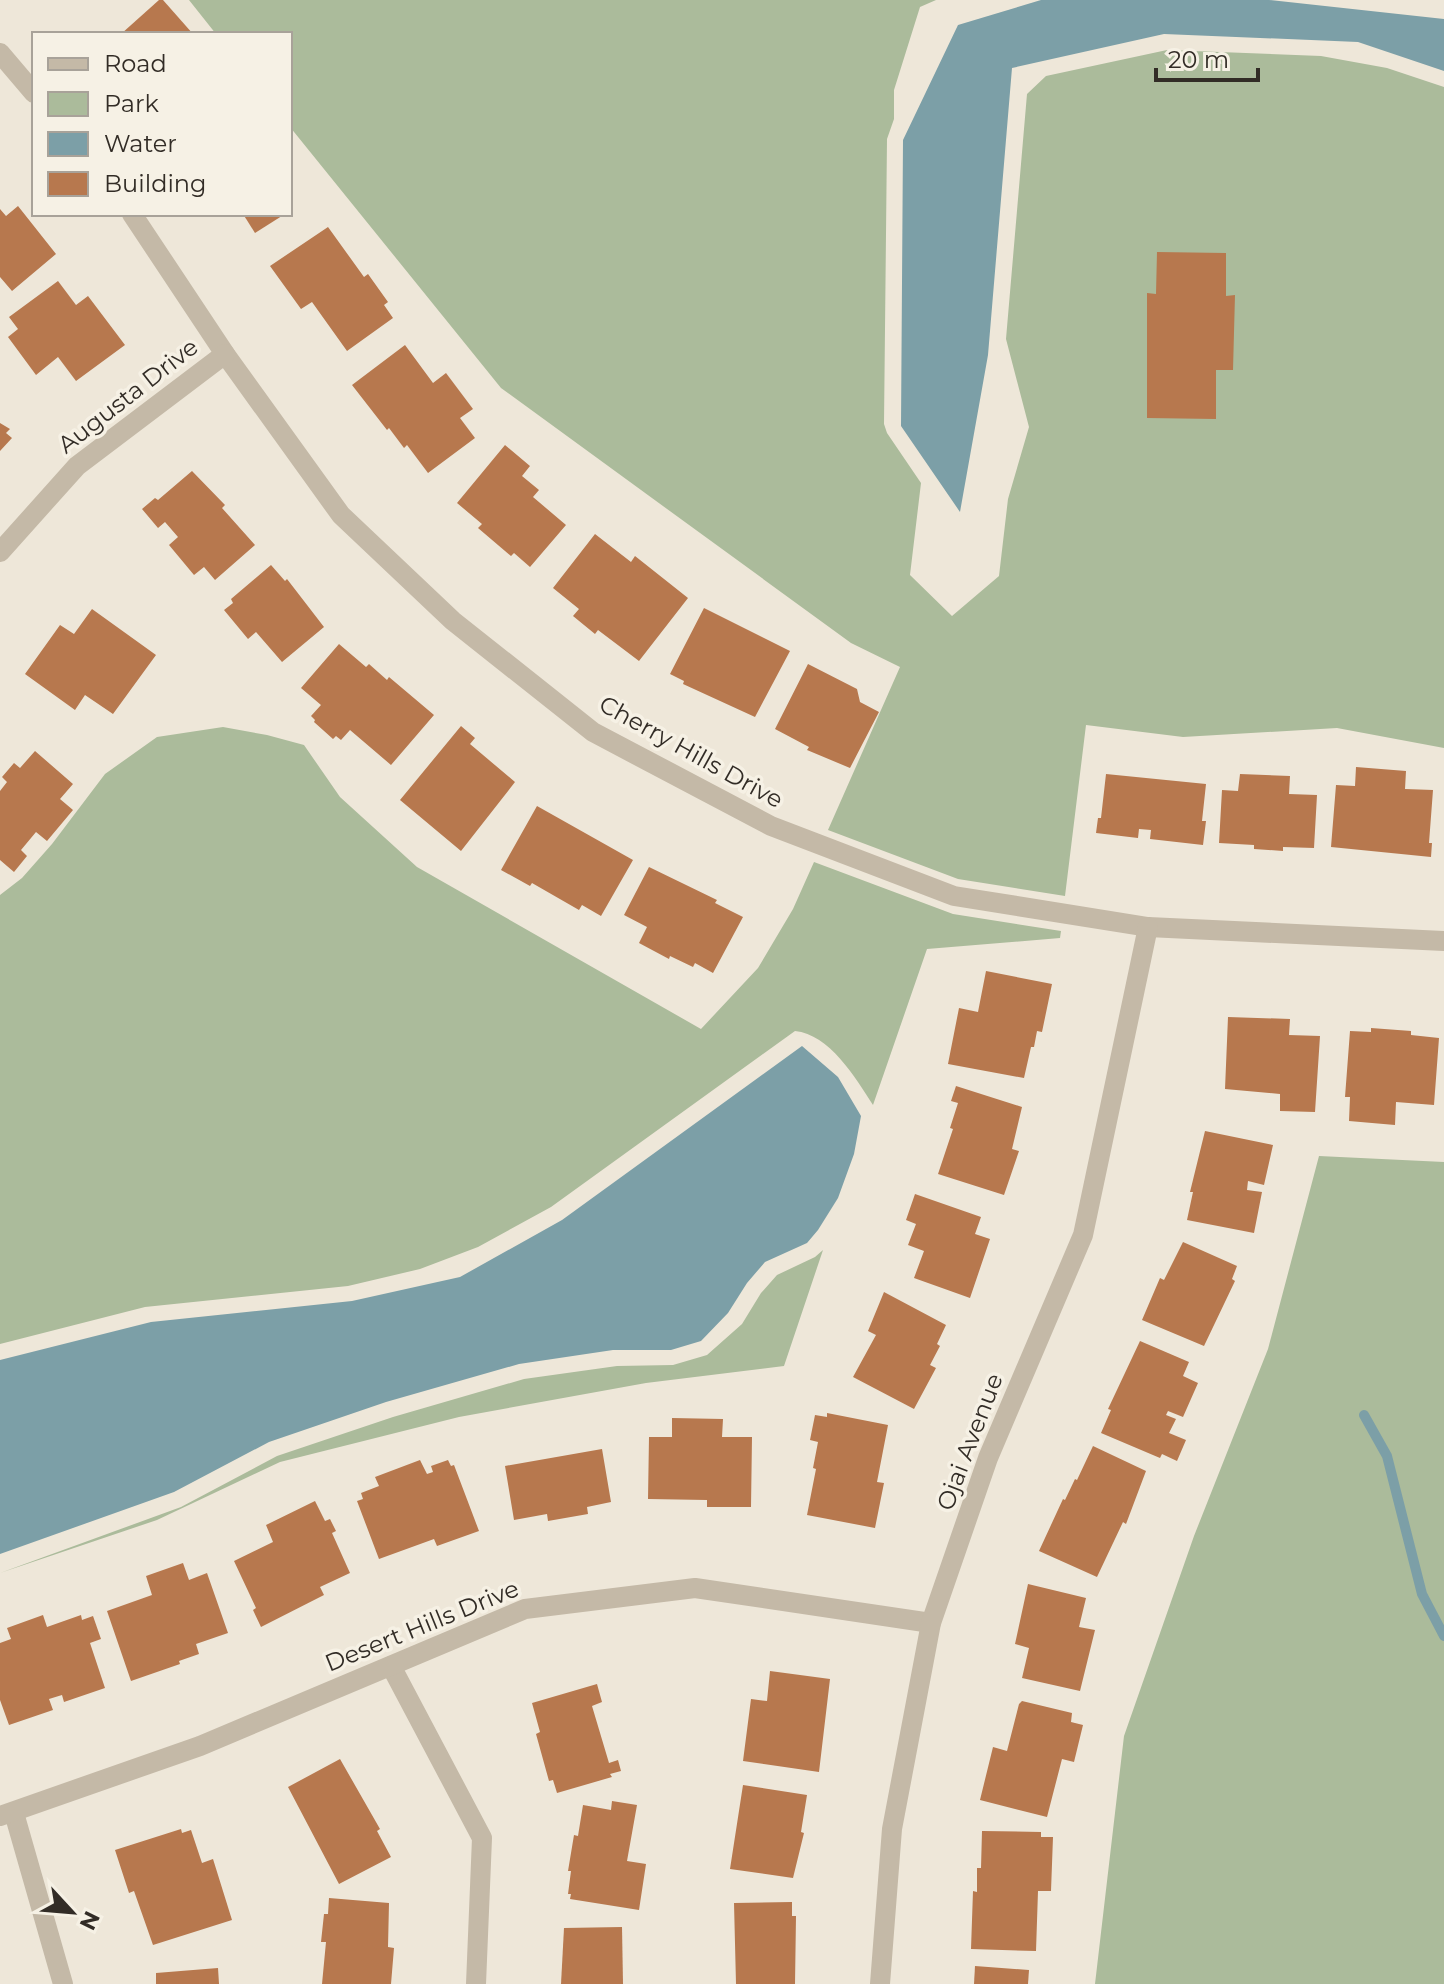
<svg xmlns="http://www.w3.org/2000/svg" width="1444" height="1984" font-family="Montserrat,sans-serif">
  <style>
    .green { fill: #abbb9b }
    .water { fill: #7c9fa7 }
    .lines { fill: none; stroke-linecap: round; stroke-linejoin: round }
    .stream { stroke: #7c9fa7; stroke-width: 10 }
    .building { fill: #b7784e }
    .minor { stroke: #c4b9a7; stroke-width: 20 }
    .labels { text-anchor: middle; stroke-width: 7; stroke-linejoin: round; paint-order: stroke }
    .street-label { font-size: 24px; fill: #322c26; stroke: #f6f1e5 }
  </style>
  <rect width="100%" height="100%" fill="#eee7d9"/>
  <g class="green">
    <path d="M189,0H936L920,7L894,90V119L887,139L884,424L887,433L921,483L910,575L952,616L999,576L1008,499L1029,427L1006,339L1027,94L1046,76L1167,50L1321,56L1387,68L1444,87V748L1337,728L1183,737L1086,725L1065,896L958,879L828,830L900,667L851,643L501,388L290,127V34H216Z"/>
    <path d="M223,727L267,735L304,745L340,797L417,867L701,1029L758,968L793,909L814,862L953,914L1061,931L1060,938L927,949L873,1105C856,1078 829,1034 795,1031L551,1207L478,1247L420,1269L348,1286L145,1307L0,1344V895L22,878L52,844L105,774L157,737Z"/>
    <path d="M1319,1156L1444,1162V1984H1095L1124,1736L1194,1536L1268,1349Z"/>
    <path d="M823,1250L784,1366L646,1383L459,1417L280,1462L157,1520L0,1573L181,1507L277,1456L393,1417L524,1379L617,1366L673,1365L707,1355L742,1324L761,1293L777,1275L815,1257Z"/>
  </g>
  <g class="water">
    <path d="M1041,0H1269L1444,19V71L1358,42L1164,34L1012,68L988,355L960,512L901,426L903,140L958,25Z"/>
    <path d="M802,1046L838,1077L861,1116L854,1154L838,1198L818,1230L807,1243L765,1262L747,1283L728,1313L701,1341L671,1350H613L519,1364L386,1402L269,1442L174,1492L0,1554V1360L151,1322L352,1301L460,1277L562,1220Z"/>
  </g>
  <g class="lines">
    <path class="stream" d="M1364,1415L1387,1456L1422,1594L1444,1636"/>
  </g>
  <g class="building">
    <path d="M159,0H163L193,34H121Z"/>
    <path d="M18,206L56,254L12,291L0,277V209L6,216Z"/>
    <path d="M243,214H285L255,233Z"/>
    <path d="M328,227L364,277L368,274L388,302L384,305L393,318L347,351L312,302L301,309L270,266Z"/>
    <path d="M1157,252L1226,253V296L1235,295L1233,370H1216V419L1147,418V293L1156,294Z"/>
    <path d="M58,281L76,305L88,296L125,345L76,381L58,357L36,375L8,337L18,329L9,317Z"/>
    <path d="M405,345L433,383L446,373L473,409L460,418L475,438L428,473L407,445L404,448L389,428L387,430L352,385Z"/>
    <path d="M0,423L10,429L6,433L12,438L0,451Z"/>
    <path d="M505,445L530,466L522,476L539,490L533,497L566,525L530,567L514,553L511,556L478,528L482,524L457,503Z"/>
    <path d="M192,471L225,505L222,508L255,545L215,580L204,567L194,575L169,545L178,537L165,522L158,528L142,509L155,498L158,500Z"/>
    <path d="M595,534L631,562L635,556L688,598L639,661L598,630L595,634L573,616L579,609L553,588Z"/>
    <path d="M271,565L285,581L287,579L324,627L282,662L256,632L248,639L224,610L233,603L231,599Z"/>
    <path d="M704,608L790,651L755,717L683,684L684,681L670,674Z"/>
    <path d="M92,609L156,655L113,714L85,695L75,710L25,674L60,625L74,634Z"/>
    <path d="M339,644L366,667L369,664L387,680L389,677L434,715L391,765L350,730L341,740L336,736L333,739L314,722L315,720L311,716L321,705L301,688Z"/>
    <path d="M808,664L857,689L860,702L879,712L850,768L807,750L809,747L775,729Z"/>
    <path d="M461,726L475,738L470,744L515,782L461,851L400,800Z"/>
    <path d="M35,751L73,784L60,799L73,810L47,841L36,832L21,850L27,856L14,872L0,860V791L7,782L2,777L14,763L20,768Z"/>
    <path d="M1356,767L1406,771L1405,789L1433,790L1429,843H1432L1431,857L1331,847L1336,785L1355,786Z"/>
    <path d="M1106,774L1206,784L1202,821H1206L1203,845L1150,839L1151,830L1139,829L1138,838L1096,833L1098,818H1101Z"/>
    <path d="M1240,774L1290,776L1289,794L1317,795L1314,848L1283,847V851L1254,849V845L1219,843L1222,790L1238,791Z"/>
    <path d="M537,806L633,860L601,916L582,905L579,910L532,883L530,886L501,870Z"/>
    <path d="M649,867L717,900L715,903L743,917L713,973L695,963L693,967L670,956L669,959L639,943L647,927L624,915Z"/>
    <path d="M986,971L1052,984L1042,1032L1037,1031L1034,1047H1031L1024,1078L948,1064L959,1008L978,1012Z"/>
    <path d="M1228,1017L1290,1019L1289,1035L1320,1036L1315,1112L1280,1111V1094L1225,1089Z"/>
    <path d="M1371,1028L1411,1031V1035L1439,1038L1434,1105L1396,1102L1395,1125L1349,1121L1350,1097H1345L1350,1031L1371,1032Z"/>
    <path d="M956,1086L1022,1107L1012,1149L1019,1151L1004,1195L938,1174L953,1129L950,1128L958,1103L951,1101Z"/>
    <path d="M1205,1131L1273,1145L1264,1185L1248,1181L1247,1190L1262,1192L1254,1233L1187,1220L1193,1192H1190Z"/>
    <path d="M915,1194L981,1217L975,1234L990,1239L970,1298L914,1278L924,1251L908,1245L916,1224L906,1220Z"/>
    <path d="M1183,1242L1237,1266L1232,1279L1235,1281L1204,1346L1142,1320L1160,1278L1164,1280Z"/>
    <path d="M884,1292L946,1325L937,1344L940,1346L930,1365L936,1368L914,1409L853,1377L876,1335L868,1331Z"/>
    <path d="M1140,1341L1189,1362L1183,1376L1198,1383L1183,1417L1168,1411L1166,1415L1176,1419L1169,1433L1186,1440L1177,1461L1162,1454L1160,1458L1101,1433L1111,1410L1108,1409Z"/>
    <path d="M827,1413L888,1425L877,1482L884,1483L875,1528L807,1515L816,1469L813,1468L818,1442L810,1440L815,1415L827,1417Z"/>
    <path d="M672,1418L723,1419L722,1437H752L751,1507H707V1500L648,1499L649,1437H672Z"/>
    <path d="M1093,1446L1146,1471L1126,1524L1123,1522L1097,1577L1039,1551L1063,1499L1065,1500L1075,1479L1077,1480Z"/>
    <path d="M602,1449L611,1502L587,1507L588,1514L548,1521L547,1514L514,1520L505,1466Z"/>
    <path d="M420,1460L427,1474L433,1472L431,1466L448,1460L451,1466L454,1465L479,1531L437,1546L434,1539L379,1559L357,1501L363,1499L361,1493L379,1486L375,1477Z"/>
    <path d="M315,1501L325,1521L330,1519L336,1531L332,1533L350,1573L320,1587L324,1595L261,1627L253,1610L256,1608L234,1561L273,1542L266,1525Z"/>
    <path d="M183,1563L189,1580L207,1573L228,1633L196,1644L199,1654L179,1661L180,1664L131,1681L107,1611L152,1595L146,1576Z"/>
    <path d="M1028,1584L1086,1598L1079,1627L1095,1630L1080,1691L1022,1678L1029,1648L1015,1644Z"/>
    <path d="M43,1615L47,1627L81,1615L82,1620L93,1616L101,1639L90,1643L105,1688L64,1702L62,1695L49,1699L53,1710L9,1725L0,1700V1643L11,1639L7,1628Z"/>
    <path d="M770,1671L830,1679L819,1772L743,1761L751,1699L767,1701Z"/>
    <path d="M597,1684L602,1702L592,1706L609,1763L618,1760L621,1771L610,1774L612,1777L557,1793L553,1780L549,1781L536,1734L540,1732L532,1703Z"/>
    <path d="M1022,1701L1072,1713L1071,1722L1083,1725L1074,1762L1062,1759L1047,1817L980,1800L993,1747L1007,1751L1019,1704Z"/>
    <path d="M340,1759L380,1829L377,1831L391,1857L339,1884L288,1787Z"/>
    <path d="M743,1785L807,1795L801,1832L804,1833L793,1878L730,1869Z"/>
    <path d="M612,1801L637,1805L627,1861L646,1864L639,1910L570,1899L571,1894H568L571,1871H568L574,1835L578,1836L583,1805L611,1810Z"/>
    <path d="M181,1829L182,1833L191,1830L202,1863L213,1859L232,1920L153,1945L134,1891L129,1893L115,1850Z"/>
    <path d="M982,1831L1041,1832V1837H1053L1051,1891H1038L1036,1951L971,1949L973,1891L977,1892V1868H981Z"/>
    <path d="M329,1898L389,1903L388,1947L394,1948L391,1984H322L326,1942H321L324,1914H328Z"/>
    <path d="M792,1902V1916H796L795,1984H736L734,1903Z"/>
    <path d="M622,1927L623,1984H561L564,1928Z"/>
    <path d="M975,1966L1029,1970L1028,1984H974Z"/>
    <path d="M218,1968L219,1984H156V1973Z"/>
  </g>
  <g class="lines">
    <g class="minor">
      <path d="M0,53L34,93"/>
      <path d="M132,214L225,354L341,515L453,621L593,732L771,826L954,896L1148,927L1444,941"/>
      <path d="M0,552L77,466L225,354"/>
      <path d="M391,1666L482,1838L476,1984"/>
      <path d="M14,1813L63,1984"/>
      <path d="M0,1816L200,1746L525,1609L695,1588L931,1623"/>
      <path d="M880,1984L892,1829L931,1623L988,1458L1083,1235L1148,927"/>
    </g>
  </g>
  <g class="labels">
    <g class="street-label">
      <text transform="translate(128 396) rotate(-38)" y="8">Augusta Drive</text>
      <text transform="translate(691 752) rotate(29)" y="8">Cherry Hills Drive</text>
      <text transform="translate(970 1442) rotate(-69)" y="8">Ojai Avenue</text>
      <text transform="translate(422 1626) rotate(-22)" y="8">Desert Hills Drive</text>
    </g>
  </g>
  <rect x="32" y="32" width="260" height="184" fill="#f6f1e5" stroke="#a8a299" stroke-width="2"/>
  <rect x="48" y="58" width="40" height="12" fill="#c4b9a7" stroke="#a8a299" stroke-width="2"/>
  <text x="104" y="72" font-size="24" fill="#322c26">Road</text>
  <rect x="48" y="92" width="40" height="24" fill="#abbb9b" stroke="#a8a299" stroke-width="2"/>
  <text x="104" y="112" font-size="24" fill="#322c26">Park</text>
  <rect x="48" y="132" width="40" height="24" fill="#7c9fa7" stroke="#a8a299" stroke-width="2"/>
  <text x="104" y="152" font-size="24" fill="#322c26">Water</text>
  <rect x="48" y="172" width="40" height="24" fill="#b7784e" stroke="#a8a299" stroke-width="2"/>
  <text x="104" y="192" font-size="24" fill="#322c26">Building</text>
  <g transform="translate(72 1912) rotate(116)" stroke="#f6f1e5" stroke-width="6" paint-order="stroke">
  <path d="M0-6L14 30L0 20L-14 30Z" fill="#322c26"/>
  <text y="-12" font-size="22" font-weight="bold" text-anchor="middle" fill="#322c26">N</text>
  </g>
  <path d="M1156 68v12h102v-12" fill="none" stroke="#322c26" stroke-width="4"/>
  <text x="1168" y="68" font-size="24" fill="#322c26" stroke="#f6f1e5" stroke-width="6" paint-order="stroke">20 m</text>
</svg>
